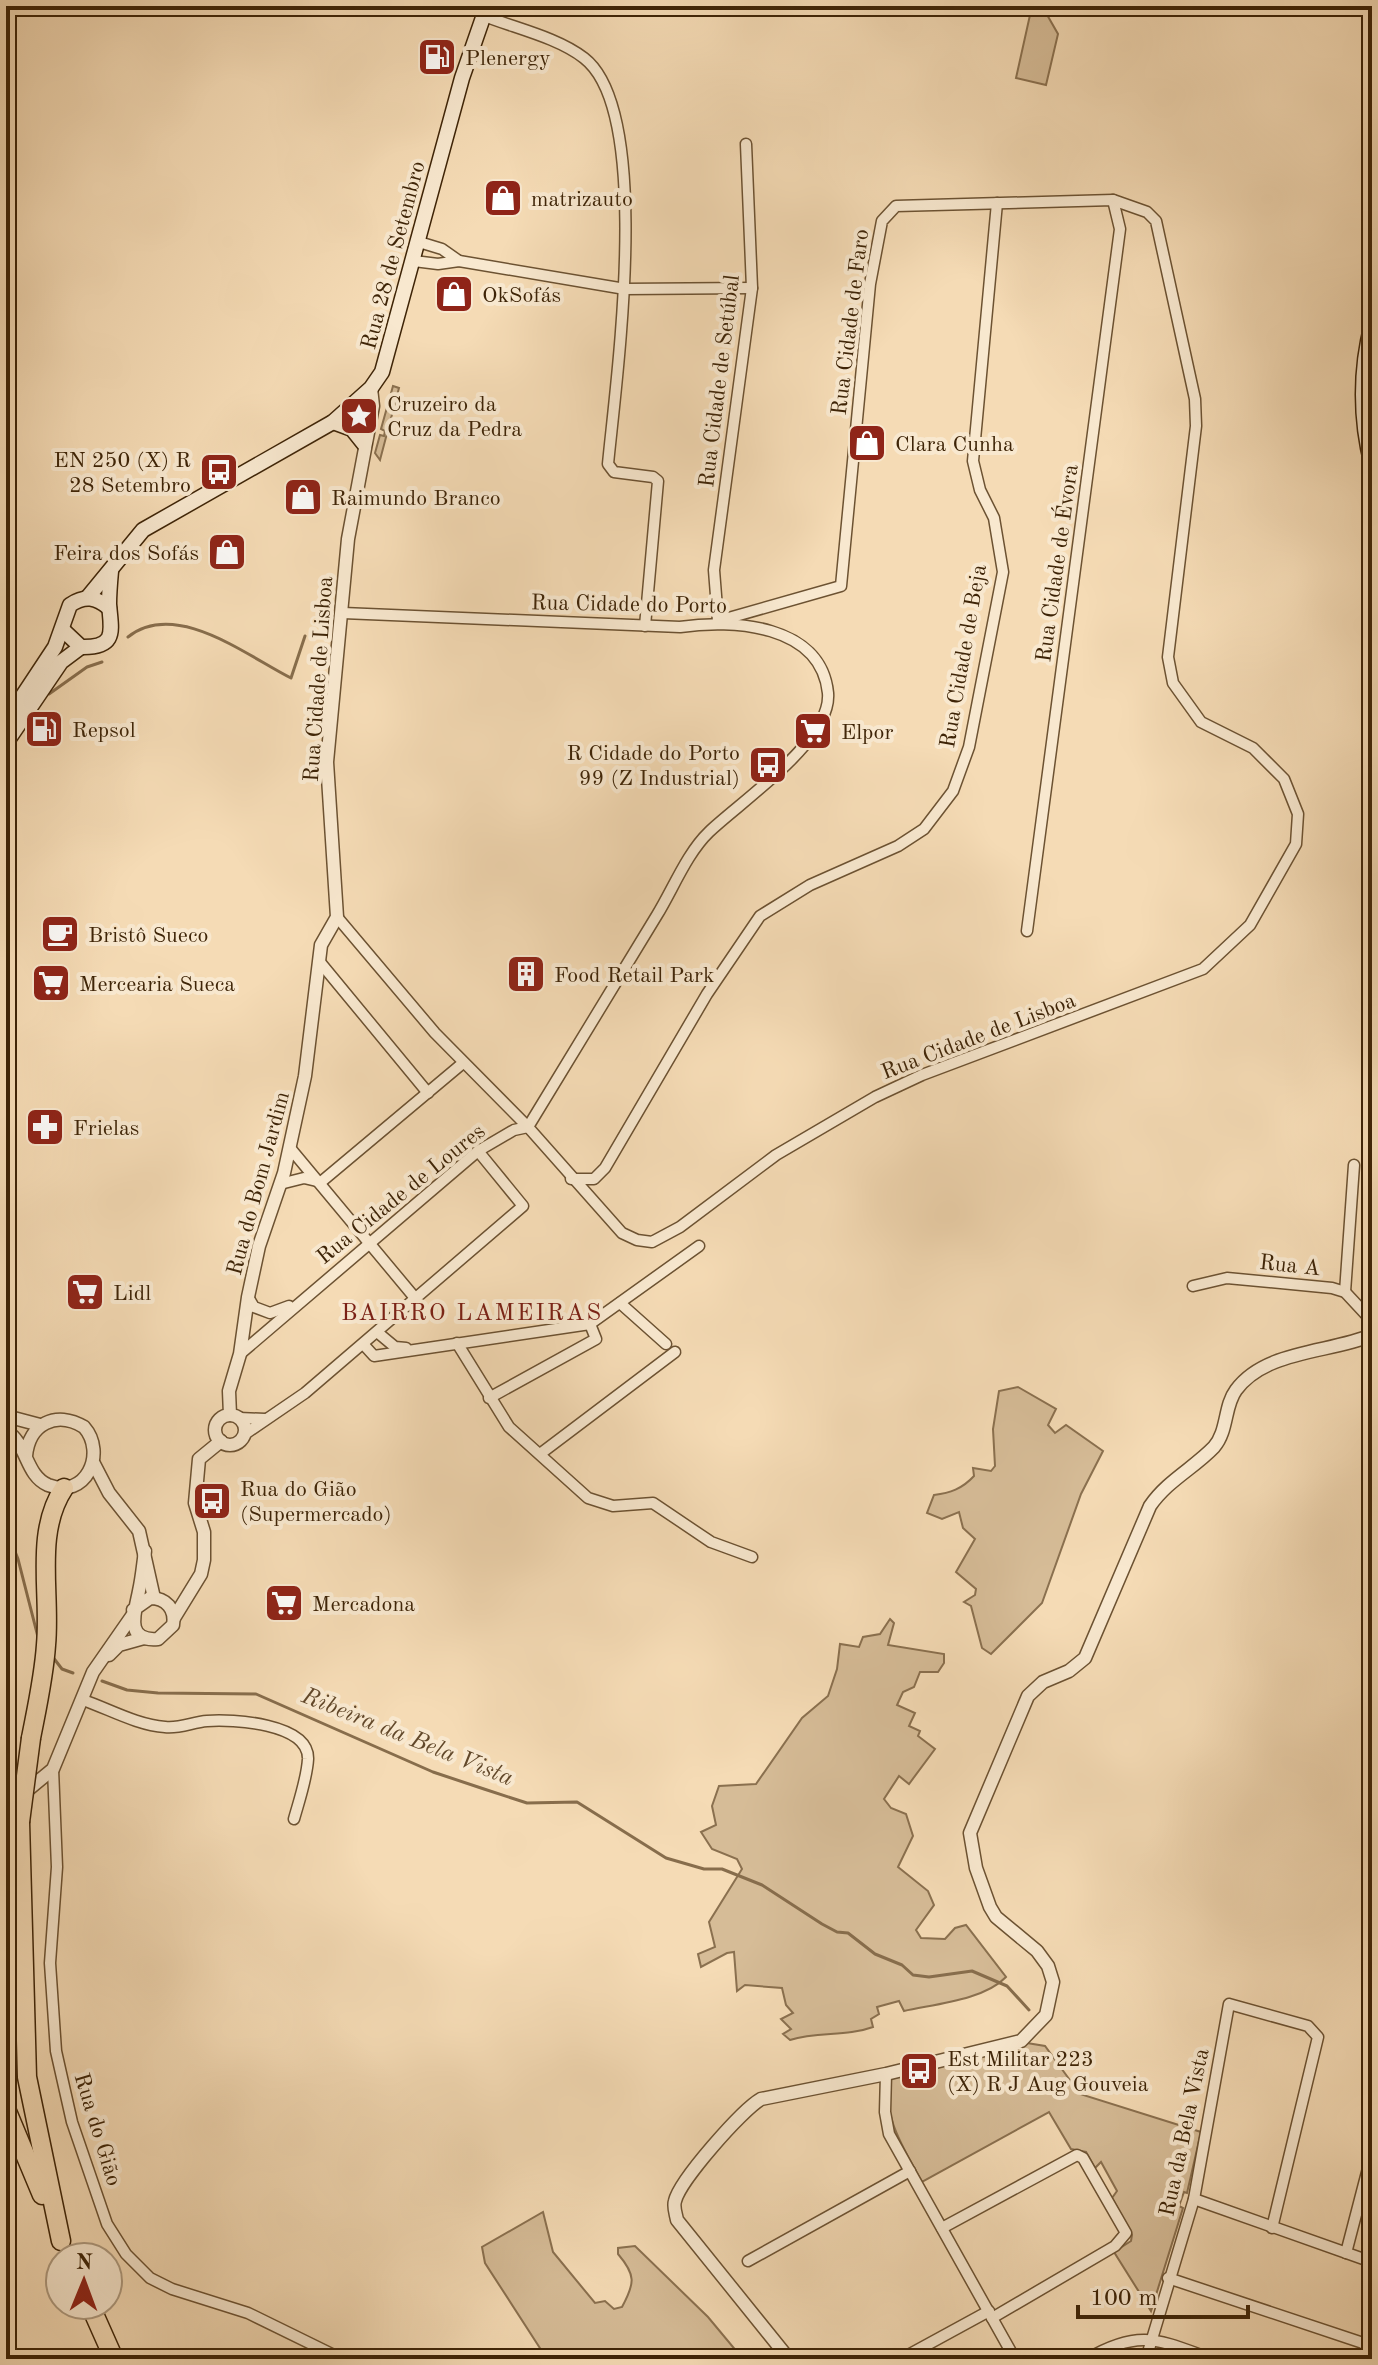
<svg xmlns="http://www.w3.org/2000/svg" width="1378" height="2365" font-family="'Old Standard TT',serif">
  <style>
    .green { fill: #d6bc97; stroke: #8a704f; stroke-width: 2 }
    .lines { fill: none; stroke-linecap: round; stroke-linejoin: round }
    .stream { stroke: #876d4c; stroke-width: 3 }
    .minor-casing { stroke: #6c5232; stroke-width: 13 }
    .tertiary-casing { stroke: #6c5232; stroke-width: 15 }
    .secondary-casing { stroke: #3e2407; stroke-width: 17 }
    .motorway-casing { stroke: #3e2407; stroke-width: 21 }
    .minor { stroke: #f8e8cf; stroke-width: 10 }
    .tertiary { stroke: #f8e8cf; stroke-width: 12 }
    .secondary { stroke: #f8e8cf; stroke-width: 14 }
    .motorway { stroke: #f5dbb5; stroke-width: 18 }
    .motorway-bridge-casing { stroke: #3e2407; stroke-width: 21; stroke-linecap: butt }
    .motorway-bridge { stroke: #f5dbb5; stroke-width: 18 }
    .labels { text-anchor: middle; stroke-width: 8; stroke-linejoin: round; paint-order: stroke }
    .poi-label { font-size: 22px; fill: #3e2407; stroke: #f8e8cf; text-anchor: start }
    .street-label { font-size: 22px; fill: #3e2407; stroke: #f8e8cf }
    .neighbourhood-label { font-size: 24px; letter-spacing: 2px; fill: #7a1f14; stroke: #f8e8cf }
    .water-label { font-size: 24px; font-style: italic; fill: #62482a; stroke: #f8e8cf }
  </style>
  <rect width="100%" height="100%" fill="#f5dbb5"/>
  <filter id="stains"><feTurbulence type="fractalNoise" baseFrequency=".0025" numOctaves="4"/><feColorMatrix values="0 0 0 0 .2 0 0 0 0 .09 0 0 0 0 .02 0 0 0 .5 -.17"/></filter>
  <radialGradient id="worn" r=".72"><stop offset=".6" stop-color="#630" stop-opacity="0"/><stop offset="1" stop-color="#630" stop-opacity=".3"/></radialGradient>
  <g class="green">
    <path d="M1032,6H1042L1058,34L1046,85L1016,78Z"/>
    <path d="M393,386L399,388L380,460L375,453L380,435L384,436L385,431L381,429Z"/>
    <path d="M1018,1387L1056,1409L1048,1425L1055,1433L1066,1425L1103,1451L1081,1494L1042,1603L991,1654L982,1648L971,1606L964,1602L975,1595L976,1589L956,1572L975,1539L963,1528L959,1512L942,1519L927,1513L934,1495C950,1493 962,1489 974,1476L973,1468L991,1471L995,1466L993,1429L999,1391Z"/>
    <path d="M890,1619L894,1623L888,1645L944,1654V1663L938,1672H920L914,1687L903,1692L897,1705L915,1713L909,1726L920,1731L918,1736L935,1749L909,1784L899,1776L884,1799L891,1808L906,1814L913,1836L898,1867L928,1891L934,1905L916,1930L921,1938L945,1939L955,1928L966,1925L1006,1977C984,2000 935,2004 904,2011L899,2001L877,2007L879,2014L871,2019L873,2027C846,2037 818,2031 790,2040L783,2034L791,2029L781,2019L793,2013L786,2005L782,1988L745,1985L737,1991L734,1952L727,1953L701,1967L698,1954L715,1947L709,1922L742,1869L737,1859L712,1849L701,1832L716,1825L712,1806L719,1786L756,1784L802,1718L828,1696L837,1669L840,1644L859,1647L863,1637L880,1634Z"/>
    <path d="M1027,2043L1045,2046L1080,2094L1201,2132L1187,2193L1184,2192L1179,2206L1183,2208L1151,2311L1114,2252L1131,2241L1132,2235L1112,2198L1117,2191L1101,2162L1095,2168L1086,2152L1071,2149L1049,2112L922,2182C906,2152 878,2112 892,2076Z"/>
    <path d="M543,2212L553,2252L595,2303L605,2301L614,2309L622,2307C635,2283 636,2275 618,2254V2248L635,2246L708,2317L743,2359H547L485,2263L482,2247Z"/>
  </g>
  <g class="lines">
    <g class="stream">
      <path d="M128,637C176,599 247,656 291,678L305,636"/>
      <path d="M49,694L87,667L102,662"/>
      <path d="M6,1529L18,1559L39,1641"/>
      <path d="M52,1656L62,1669L73,1673"/>
      <path d="M102,1681L127,1690L158,1693L256,1694L433,1772L484,1789L527,1803L577,1802L666,1858L704,1869H722L762,1885L822,1924L837,1932L848,1933L875,1954L902,1965L913,1975L929,1977L972,1971L1007,1986L1029,2010"/>
    </g>
    <g class="minor-casing">
      <g id="minor">
        <path d="M928,6H942"/>
        <path d="M482,15C514,28 557,37 584,58C654,112 616,380 608,464L614,472L653,477L658,481L645,626"/>
        <path d="M419,242L442,249L459,261"/>
        <path d="M414,261L438,264L459,261L625,289L752,288"/>
        <path d="M343,613L680,627C732,619 821,624 828,693C832,741 740,802 709,832C687,853 673,889 657,915C614,985 571,1056 528,1127"/>
        <path d="M718,621L714,570L752,288L746,144"/>
        <path d="M337,917L435,1033L528,1127L622,1233L637,1240L652,1242L680,1227L776,1155L875,1097L922,1075L1203,969L1250,925L1296,844L1298,814L1284,779L1253,748L1201,722L1173,683L1168,657L1196,426L1195,399L1156,221L1147,212L1113,200L896,206L882,221L870,284L841,586L718,621"/>
        <path d="M1027,931L1120,229L1113,200"/>
        <path d="M319,961L428,1093"/>
        <path d="M290,1148L415,1298"/>
        <path d="M571,1179H594L605,1168L707,994L760,916L810,885L898,846L924,829L953,791L969,747L1003,572L994,518L980,490L973,461L997,203"/>
        <path d="M321,1182L463,1063"/>
        <path d="M280,1184L304,1178L321,1182"/>
        <path d="M1193,1286L1227,1278L1332,1288L1345,1292L1372,1321"/>
        <path d="M1345,1292L1354,1165"/>
        <path d="M248,1297L254,1307L270,1313L289,1306"/>
        <path d="M620,1303L666,1344"/>
        <path d="M377,1332L395,1347L406,1348"/>
        <path d="M457,1343L509,1427L588,1498L613,1506L653,1503L711,1542L752,1557"/>
        <path d="M364,1345L374,1356L590,1324L699,1246"/>
        <path d="M240,1354L478,1151L514,1130L528,1127"/>
        <path d="M489,1398L596,1339L590,1324"/>
        <path d="M239,1418L265,1419"/>
        <path d="M245,1434L305,1393L523,1206L478,1151"/>
        <path d="M540,1454L675,1352"/>
        <path d="M83,1700C109,1709 137,1725 165,1727C179,1729 193,1722 207,1721C232,1719 309,1723 308,1759C307,1778 299,1801 294,1819"/>
        <path d="M53,1769L57,1867L50,1963L56,2051L72,2122L107,2224L126,2254L150,2278L172,2289L248,2313L342,2359"/>
        <path d="M886,2074L885,2112L889,2134L1015,2359"/>
        <path d="M1194,2199L1372,2262"/>
        <path d="M942,2228L1077,2155L1083,2158L1126,2233L1115,2246L992,2318"/>
        <path d="M1346,2253L1372,2153"/>
        <path d="M748,2261L910,2171"/>
        <path d="M1168,2278L1372,2346"/>
        <path d="M901,2359L989,2311"/>
        <path d="M1087,2359C1140,2328 1159,2340 1212,2359"/>
        <path d="M1146,2359L1194,2199L1229,2004L1308,2026L1318,2037L1272,2228"/>
        <path d="M1362,2359L1367,2344"/>
      </g>
    </g>
    <g class="tertiary-casing">
      <g id="tertiary">
        <path d="M230,1415L229,1391L240,1354L248,1297L259,1246L284,1173L305,1076L321,945L337,917L327,762L348,539L373,406L371,388"/>
        <circle cx="230" cy="1430" r="15"/>
        <path d="M6,1416L40,1425"/>
        <path d="M6,1431C28,1444 25,1475 48,1485C86,1500 107,1453 84,1427C56,1410 29,1424 26,1456"/>
        <path d="M94,1464L109,1493L139,1531L154,1598"/>
        <path d="M133,1610L150,1598C166,1598 176,1609 173,1625L158,1639C124,1642 135,1612 139,1591C142,1578 143,1565 145,1551"/>
        <path d="M174,1618L201,1574L204,1560V1532L195,1503L199,1459L221,1441"/>
        <path d="M109,1655L119,1645L144,1638"/>
        <path d="M6,1808L53,1769L93,1672L132,1616"/>
        <path d="M789,2359L677,2220C676,2214 673,2207 675,2201C680,2180 742,2110 761,2099L886,2074L1021,2041L1046,2015L1053,1982L1048,1966L1037,1951L996,1917L990,1907L976,1868L970,1833L1028,1696L1043,1682L1069,1671L1085,1658L1150,1506C1167,1481 1194,1468 1214,1447C1228,1431 1224,1406 1236,1390C1265,1350 1330,1353 1372,1335"/>
      </g>
    </g>
    <g class="secondary-casing">
      <g id="secondary">
        <path d="M1372,324C1360,369 1360,420 1372,465"/>
        <path d="M333,422L352,429L364,444"/>
        <path d="M88,597L143,530L333,422L371,388L382,372L462,78L487,6"/>
        <path d="M64,631L81,647C118,648 111,630 109,604C109,593 110,582 111,571"/>
        <path d="M6,721L55,647L70,605C85,595 96,597 109,608"/>
        <path d="M6,743L61,662L81,647"/>
      </g>
    </g>
    <g class="motorway-casing">
      <g id="motorway">
        <path d="M31,1738C37,1707 44,1676 46,1645C51,1593 34,1533 64,1488"/>
        <path d="M20,1822L27,2077L61,2241"/>
        <path d="M6,2109L42,2195"/>
        <path d="M90,2305L114,2359"/>
      </g>
    </g>
    <use href="#minor" class="minor"/>
    <use href="#tertiary" class="tertiary"/>
    <use href="#secondary" class="secondary"/>
    <use href="#motorway" class="motorway"/>
    <g class="motorway-bridge-casing">
      <path id="motorway-bridge" d="M20,1822L31,1738"/>
    </g>
    <use href="#motorway-bridge" class="motorway-bridge"/>
  </g>
  <defs>
    <g id="fuel-square" transform="scale(2)"><rect x="-9" y="-9" width="18" height="18" rx="4" fill="#8f2418" stroke="#f8e8cf"/><path d="M-5.5-6h7V0h2V4h1.3V-2.5L3-4.5l.8-.8L6-3V5H2.5V1h-1V6h-7ZM-4.2-4.7v3.2H.2V-4.7Z" fill="#fff"/></g>
    <g id="shop-square" transform="scale(2)"><rect x="-9" y="-9" width="18" height="18" rx="4" fill="#8f2418" stroke="#f8e8cf"/><path d="M-5-2.5h2.3a2.7 3.5 0 0 1 5.4 0H5L5.5 6h-11ZM-1.5-2.5h3a1.5 2.3 0 0 0-3 0Z" fill="#fff"/></g>
    <g id="sight-square" transform="scale(2)"><rect x="-9" y="-9" width="18" height="18" rx="4" fill="#8f2418" stroke="#f8e8cf"/><path d="M0-6L1.8-2.2L6-1.7L2.9 1.2L3.7 5.4L0 3.3L-3.7 5.4L-2.9 1.2L-6-1.7L-1.8-2.2Z" fill="#fff"/></g>
    <g id="bus-square" transform="scale(2)"><rect x="-9" y="-9" width="18" height="18" rx="4" fill="#8f2418" stroke="#f8e8cf"/><path d="M-5-6H5V4H4V6H2V4H-2V6H-4V4H-5ZM-3.5-4V0h7V-4ZM-3.5 1.2v1.5H-2V1.2ZM2 1.2v1.5H3.5V1.2Z" fill="#fff"/></g>
    <g id="supermarket-square" transform="scale(2)"><rect x="-9" y="-9" width="18" height="18" rx="4" fill="#8f2418" stroke="#f8e8cf"/><path d="M-6-5.5h2.5l.6 2H6L4.5 2H-2.5L-4.4-4H-6ZM-1.5 3.2a1.3 1.3 0 1 0 .1 0ZM3 3.2a1.3 1.3 0 1 0 .1 0Z" fill="#fff"/></g>
    <g id="cafe-square" transform="scale(2)"><rect x="-9" y="-9" width="18" height="18" rx="4" fill="#8f2418" stroke="#f8e8cf"/><path d="M-5.5-4.5H6V0H3Q3 3.5 0 3.5H-2.5Q-5.5 3.5-5.5 0ZM3-3.2v2h1.7v-2ZM-6 4.5H4V6H-6Z" fill="#fff"/></g>
    <g id="building-square" transform="scale(2)"><rect x="-9" y="-9" width="18" height="18" rx="4" fill="#8f2418" stroke="#f8e8cf"/><path d="M-4-6H4V6H1V3H-1V6H-4ZM-2.5-4.3h1.7v1.8h-1.7ZM.8-4.3h1.7v1.8H.8ZM-2.5-1h1.7V.8h-1.7ZM.8-1h1.7V.8H.8Z" fill="#fff"/></g>
    <g id="pharmacy-square" transform="scale(2)"><rect x="-9" y="-9" width="18" height="18" rx="4" fill="#8f2418" stroke="#f8e8cf"/><path d="M-2-6h4v4h4v4h-4v4h-4v-4h-4v-4h4Z" fill="#fff"/></g>
  </defs>
  <g fill-rule="evenodd">
    <use href="#fuel-square" x="437" y="57"/>
    <use href="#shop-square" x="503" y="198"/>
    <use href="#shop-square" x="454" y="294"/>
    <use href="#sight-square" x="359" y="416"/>
    <use href="#shop-square" x="867" y="443"/>
    <use href="#bus-square" x="219" y="472"/>
    <use href="#shop-square" x="303" y="497"/>
    <use href="#shop-square" x="227" y="552"/>
    <use href="#fuel-square" x="44" y="729"/>
    <use href="#supermarket-square" x="813" y="731"/>
    <use href="#bus-square" x="768" y="765"/>
    <use href="#cafe-square" x="60" y="934"/>
    <use href="#building-square" x="526" y="974"/>
    <use href="#supermarket-square" x="51" y="983"/>
    <use href="#pharmacy-square" x="45" y="1127"/>
    <use href="#supermarket-square" x="85" y="1292"/>
    <use href="#bus-square" x="212" y="1501"/>
    <use href="#supermarket-square" x="284" y="1603"/>
    <use href="#bus-square" x="919" y="2071"/>
  </g>
  <g class="labels">
    <g class="poi-label">
      <text x="465" y="65">Plenergy</text>
      <text x="531" y="206">matrizauto</text>
      <text x="482" y="302">OkSofás</text>
      <text x="387" y="411">Cruzeiro da<tspan x="387" dy="25">Cruz da Pedra</tspan></text>
      <text x="895" y="451">Clara Cunha</text>
      <text x="191" y="467" text-anchor="end">EN 250 (X) R<tspan x="191" dy="25">28 Setembro</tspan></text>
      <text x="331" y="505">Raimundo Branco</text>
      <text x="199" y="560" text-anchor="end">Feira dos Sofás</text>
      <text x="72" y="737">Repsol</text>
      <text x="841" y="739">Elpor</text>
      <text x="740" y="760" text-anchor="end">R Cidade do Porto<tspan x="740" dy="25">99 (Z Industrial)</tspan></text>
      <text x="88" y="942">Bristô Sueco</text>
      <text x="554" y="982">Food Retail Park</text>
      <text x="79" y="991">Mercearia Sueca</text>
      <text x="73" y="1135">Frielas</text>
      <text x="113" y="1300">Lidl</text>
      <text x="240" y="1496">Rua do Gião<tspan x="240" dy="25">(Supermercado)</tspan></text>
      <text x="312" y="1611">Mercadona</text>
      <text x="947" y="2066">Est Militar 223<tspan x="947" dy="25">(X) R J Aug Gouveia</tspan></text>
    </g>
    <g class="street-label">
      <text transform="translate(392 255) rotate(-75)" y="8">Rua 28 de Setembro</text>
      <text transform="translate(849 322) rotate(-83)" y="8">Rua Cidade de Faro</text>
      <text transform="translate(718 381) rotate(-83)" y="8">Rua Cidade de Setúbal</text>
      <text transform="translate(1056 563) rotate(-82)" y="8">Rua Cidade de Évora</text>
      <text transform="translate(629 603) rotate(1)" y="8">Rua Cidade do Porto</text>
      <text transform="translate(962 656) rotate(-80)" y="8">Rua Cidade de Beja</text>
      <text transform="translate(317 679) rotate(-86)" y="8">Rua Cidade de Lisboa</text>
      <text transform="translate(978 1035) rotate(-21)" y="8">Rua Cidade de Lisboa</text>
      <text transform="translate(257 1183) rotate(-75)" y="8">Rua do Bom Jardim</text>
      <text transform="translate(400 1193) rotate(-39)" y="8">Rua Cidade de Loures</text>
      <text transform="translate(1290 1264) rotate(6)" y="8">Rua A</text>
      <text transform="translate(99 2129) rotate(73)" y="8">Rua do Gião</text>
      <text transform="translate(1183 2132) rotate(-78)" y="8">Rua da Bela Vista</text>
    </g>
    <g class="neighbourhood-label">
      <text x="472" y="1320">BAIRRO LAMEIRAS</text>
    </g>
    <g class="water-label">
      <text transform="translate(408 1736) rotate(22)" y="8">Ribeira da Bela Vista</text>
    </g>
  </g>
  <rect width="1378" height="2365" fill="none" stroke="#f5dbb5" stroke-width="32"/>
  <rect x="8" y="8" width="1362" height="2349" fill="none" stroke="#3e2407" stroke-width="4"/>
  <rect x="16" y="16" width="1346" height="2333" fill="none" stroke="#3e2407" stroke-width="2"/>
  <g transform="translate(84 2281) rotate(1)"><circle r="38" fill="#f8e8cf" stroke="#ae9a7f" stroke-width="2"/>
  <path d="M0-6L14 30L0 20L-14 30Z" fill="#8f2418"/>
  <text y="-12" font-size="22" font-weight="bold" text-anchor="middle" fill="#3e2407">N</text>
  </g>
  <path d="M1078 2305v12h170v-12" fill="none" stroke="#3e2407" stroke-width="4"/>
  <text x="1090" y="2305" font-size="24" fill="#3e2407" stroke="#f8e8cf" stroke-width="6" paint-order="stroke">100 m</text>
  <rect width="100%" height="100%" filter="url(#stains)"/>
  <rect width="100%" height="100%" fill="url(#worn)"/>
</svg>
